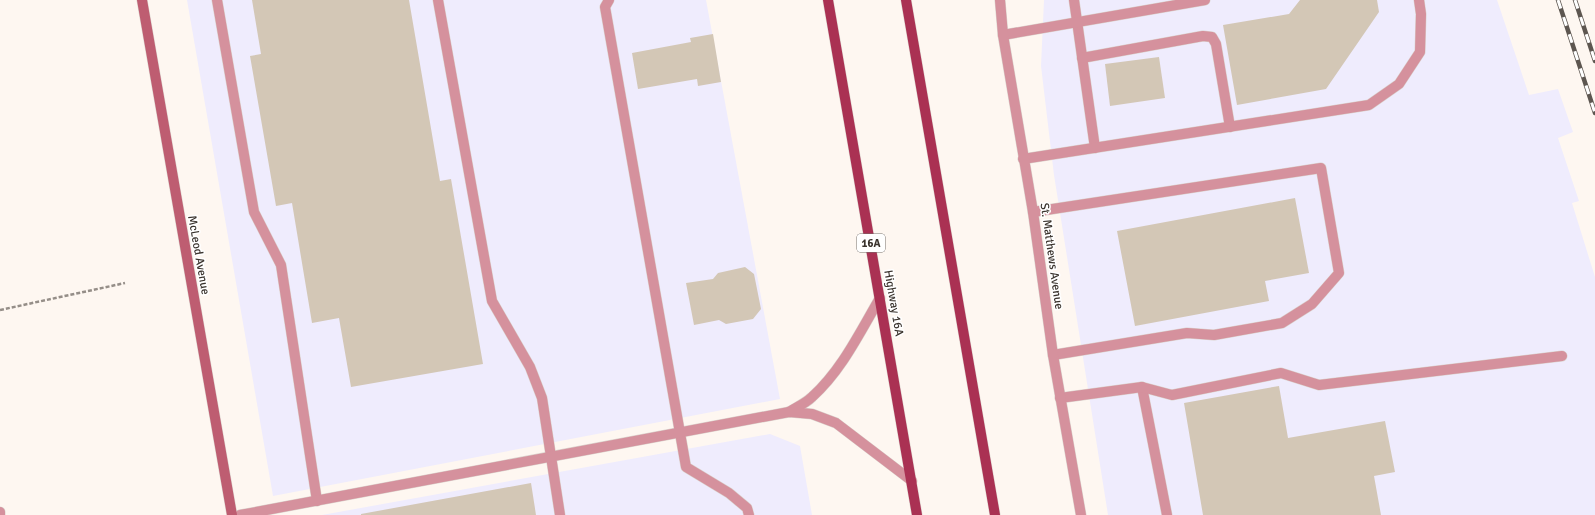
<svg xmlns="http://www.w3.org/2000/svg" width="1595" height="515" font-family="Signika,sans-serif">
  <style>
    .commercial { fill: #efecfd }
    .building { fill: #d3c7b6 }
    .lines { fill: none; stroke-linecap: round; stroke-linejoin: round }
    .lane-casing { stroke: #dbd4ce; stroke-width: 11 }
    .street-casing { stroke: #dbd4ce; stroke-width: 11 }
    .secondary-casing { stroke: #dbd4ce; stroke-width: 11 }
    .primary-casing { stroke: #dbd4ce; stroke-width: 11 }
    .path { stroke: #958e88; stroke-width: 2.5; stroke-dasharray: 4 2; stroke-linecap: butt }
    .lane { stroke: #d5919d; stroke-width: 10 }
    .street { stroke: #d5919d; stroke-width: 10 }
    .secondary { stroke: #be5d71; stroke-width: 10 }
    .primary { stroke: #aa3153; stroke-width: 10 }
    .rail-casing { stroke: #5d5650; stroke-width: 4.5 }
    .rail { stroke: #fff; stroke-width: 3; stroke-dasharray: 9; stroke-linecap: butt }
    .labels { text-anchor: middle; stroke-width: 3; stroke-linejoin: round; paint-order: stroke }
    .shield { fill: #fff; stroke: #75706c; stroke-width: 1 }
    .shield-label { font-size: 11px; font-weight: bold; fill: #3a332d }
    .street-label { font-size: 12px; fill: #3a332d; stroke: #fff }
  </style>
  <rect width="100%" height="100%" fill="#fef7f1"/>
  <g class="commercial">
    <path d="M187,0H706L780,399L273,496Z"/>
    <path d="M1044,0H1497L1529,95L1558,89L1573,132L1558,138L1579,201L1572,203L1595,277V515H1108L1054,175L1041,66Z"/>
    <path d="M770,434L800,446L812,515H322Z"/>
  </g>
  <g class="building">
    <path d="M252,0H409L440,181L451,179L483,364L351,387L339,318L312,323L292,203L276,206L250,56L261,54Z"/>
    <path d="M1300,0H1377L1379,12L1326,89L1237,105L1223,25L1289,14Z"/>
    <path d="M713,34L721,82L698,86L697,79L638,89L632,53L691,42L690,38Z"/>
    <path d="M1159,57L1165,98L1110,106L1105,64Z"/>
    <path d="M1295,198L1309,273L1265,281L1269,301L1135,326L1117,231Z"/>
    <path d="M745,267L754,274L761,309L753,319L726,324L719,320L694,325L686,283L713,279L718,273Z"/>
    <path d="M1279,386L1288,438L1385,421L1395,472L1374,476L1381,515H1203L1184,403Z"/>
    <path d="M531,483L536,515H361V514Z"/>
  </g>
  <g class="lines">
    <g class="lane-casing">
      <g id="lane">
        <path d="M217,0L254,212L281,265L317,501"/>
        <path d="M438,0L492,301L530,367L542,398L560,515"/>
        <path d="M609,0L605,7L686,467L729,493L747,508L749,515"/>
        <path d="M1074,0L1095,148"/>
        <path d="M1003,35L1205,0"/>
        <path d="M1082,58L1203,36L1212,37L1216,44L1230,127"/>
        <path d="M1023,159L1369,105L1399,84L1420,52L1421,14L1419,0"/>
        <path d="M1033,212L1321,168L1339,273L1312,304L1282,323L1214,335L1187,333L1053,355"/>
        <path d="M1142,387L1167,515"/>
        <path d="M1060,398L1142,387L1172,395L1281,373L1319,385L1562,356"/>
        <path d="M789,412C797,407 806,403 812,397C842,370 860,332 880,298"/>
        <path d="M240,515L789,412L812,414L836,423L912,481"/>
      </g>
    </g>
    <g class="street-casing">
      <g id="street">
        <path d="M1000,0L1003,35L1033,212L1053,355L1081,515"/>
        <path d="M0,512V515"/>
      </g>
    </g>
    <g class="secondary-casing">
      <path id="secondary" d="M142,0L232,515"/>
    </g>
    <g class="primary-casing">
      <g id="primary">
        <path d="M828,0L917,515"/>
        <path d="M906,0L995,515"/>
      </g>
    </g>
    <path class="path" d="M0,310L125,283"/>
    <use href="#lane" class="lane"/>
    <use href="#street" class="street"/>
    <use href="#secondary" class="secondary"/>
    <use href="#primary" class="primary"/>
    <g class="rail-casing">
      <g id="rail">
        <path d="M1558,0L1595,113"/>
        <path d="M1575,0L1595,61"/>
      </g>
    </g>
    <use href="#rail" class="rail"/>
  </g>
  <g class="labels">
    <rect class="shield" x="857" y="234" width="28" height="18" rx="3"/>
    <g class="shield-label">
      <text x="871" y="247">16A</text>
    </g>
    <g class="street-label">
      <text transform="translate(199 255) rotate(80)" y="4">McLeod Avenue</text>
      <text transform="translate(1052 256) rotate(82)" y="4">St. Matthews Avenue</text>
      <text transform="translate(894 303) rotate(80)" y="4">Highway 16A</text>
    </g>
  </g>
</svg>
